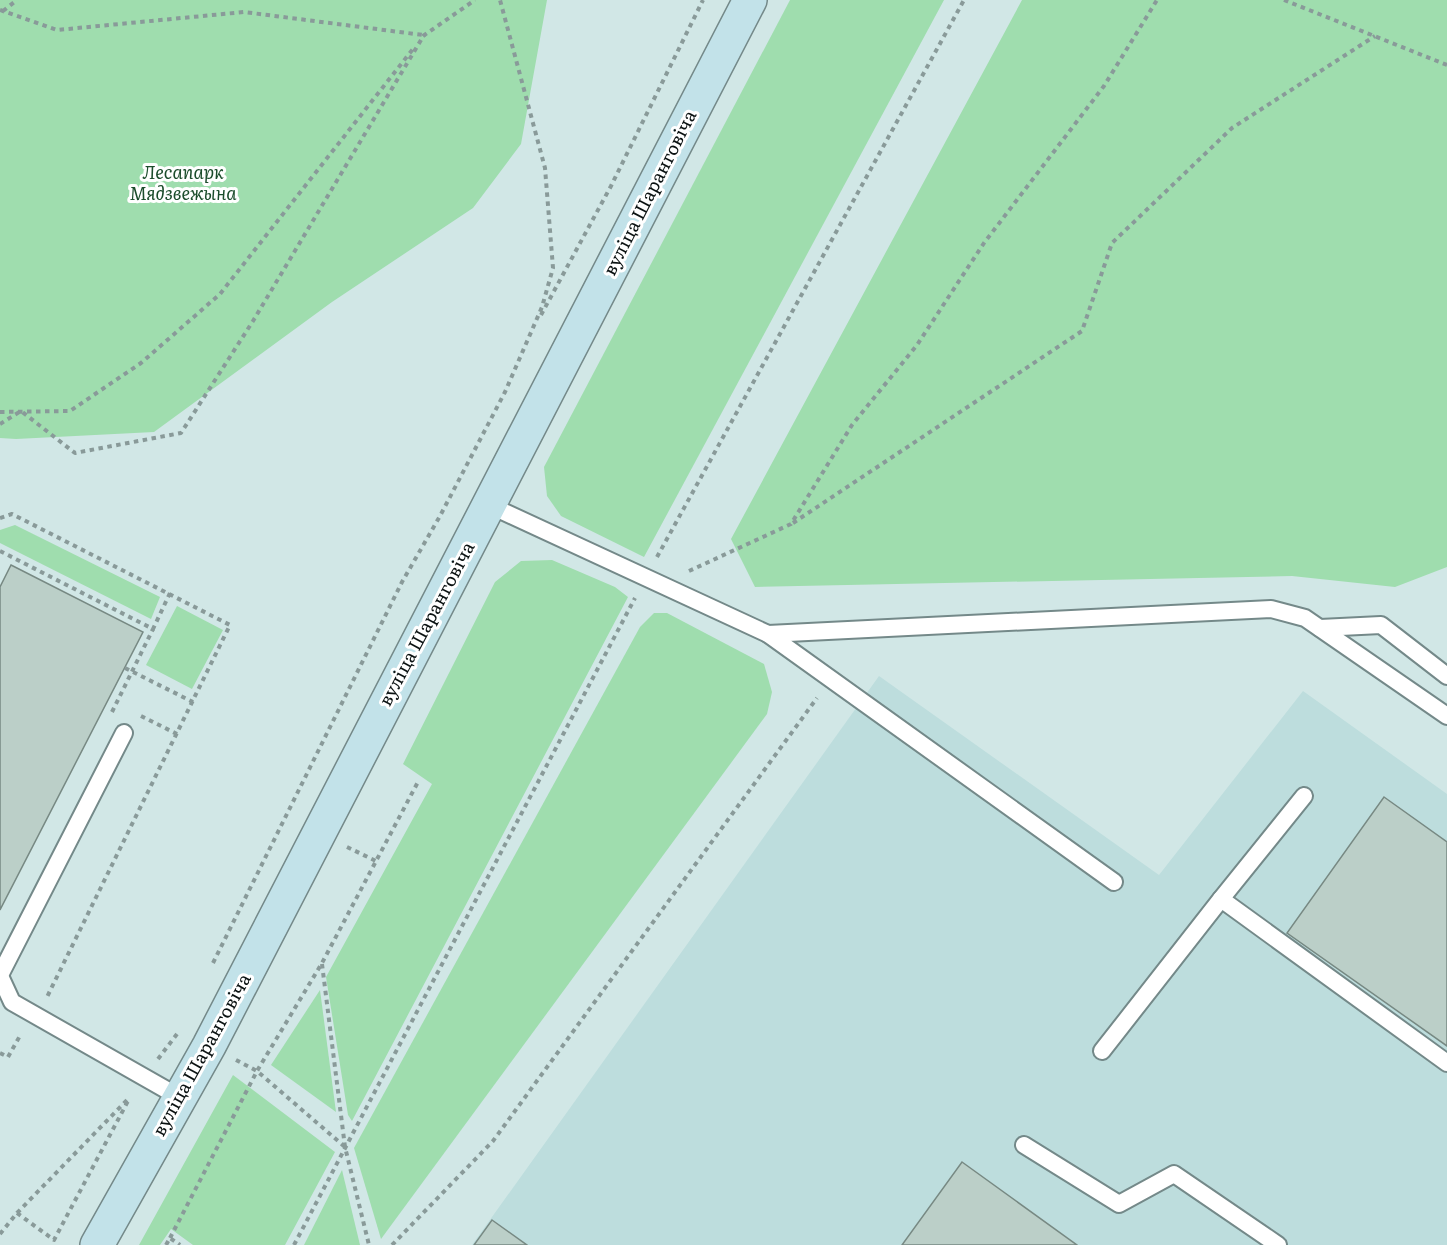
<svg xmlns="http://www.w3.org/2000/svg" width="1447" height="1245" font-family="Literata,serif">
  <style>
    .built { fill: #bddddd }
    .green { fill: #9fddae }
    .building { fill: #bbcfc8; stroke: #778983; stroke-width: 1.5 }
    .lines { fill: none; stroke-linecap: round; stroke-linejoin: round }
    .service-casing { stroke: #748989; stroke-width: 20 }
    .secondary-casing { stroke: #748989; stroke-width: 36 }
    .path { stroke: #899a99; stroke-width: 4; stroke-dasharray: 4.5 4.5; stroke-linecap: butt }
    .service { stroke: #fff; stroke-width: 16 }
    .secondary { stroke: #c2e2e9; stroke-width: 33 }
    .labels { text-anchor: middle; stroke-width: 6; stroke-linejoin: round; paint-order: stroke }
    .park-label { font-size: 18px; font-style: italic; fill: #1b4c2b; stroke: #fff }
    .street-label { font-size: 18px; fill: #0b1212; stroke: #fff }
  </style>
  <rect width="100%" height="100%" fill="#d1e7e6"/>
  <path class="built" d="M879,676L1159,875L1303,691L1447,794V1245H472Z"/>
  <g class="green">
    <path d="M0,0H547L521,144L473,208L332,302L154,432L16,439L0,438Z"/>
    <path d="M790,0H944L644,557L561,516L547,496L544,467Z"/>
    <path d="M1022,0H1447V567L1395,587L1292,576L755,587L731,539Z"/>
    <path d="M15,525L160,597L151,619L0,543V530Z"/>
    <path d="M552,560L615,587L628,597L352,1121L348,1115L326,977L432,784L403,764L495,582L521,561Z"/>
    <path d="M177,606L223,630L192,689L146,665Z"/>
    <path d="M654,613H667L764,664L772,692L767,714L381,1239L354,1148L640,627Z"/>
    <path d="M320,990L336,1112L271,1065Z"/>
    <path d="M233,1075L335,1152L285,1245H193L171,1229L160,1245H139Z"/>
    <path d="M342,1170L360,1245H304Z"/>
  </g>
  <g class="building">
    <path d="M11,565L143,632L0,910V587Z"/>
    <path d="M1384,797L1447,842V1046L1287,933Z"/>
    <path d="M962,1162L1077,1245H902Z"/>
    <path d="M492,1220L527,1245H474Z"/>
  </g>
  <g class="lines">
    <g class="service-casing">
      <g id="service">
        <path d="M489,505L768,634L1271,609L1305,618L1447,716"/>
        <path d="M1320,628L1381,625L1447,676"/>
        <path d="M768,634L1114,882"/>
        <path d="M1304,796L1221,899L1447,1063"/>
        <path d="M0,975L124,733"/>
        <path d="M0,976L12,1002L179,1097"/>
        <path d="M1102,1051L1221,899"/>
        <path d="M1024,1145L1119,1204L1174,1174L1278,1245"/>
      </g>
    </g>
    <g class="secondary-casing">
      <path id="secondary" d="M97,1245L209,1046L750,0"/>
    </g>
    <g class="path">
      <path d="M1284,0L1447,65"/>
      <path d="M0,10L57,30L244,12L423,35"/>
      <path d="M3,11L17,0"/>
      <path d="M423,36L475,0"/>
      <path d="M541,315L611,186L703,0"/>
      <path d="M0,412L70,411L141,363L220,294L413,49"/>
      <path d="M0,424L21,411L75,453L181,433L253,321L424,35"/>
      <path d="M0,518L12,514L230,625L47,997"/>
      <path d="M793,523L1082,331L1112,243L1232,128L1375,36"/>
      <path d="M0,551L153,629L170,593"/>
      <path d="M657,557L964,0"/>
      <path d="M689,571L791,524L852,425L917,345L984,243L1104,86L1157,0"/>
      <path d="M125,668L193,702"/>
      <path d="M112,712L153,629"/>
      <path d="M141,716L177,734"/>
      <path d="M347,847L376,861"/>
      <path d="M213,963L402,582L440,516L505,392L542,307L553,268L545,168L500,0"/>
      <path d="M322,964L345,1147L369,1245"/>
      <path d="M0,1053L8,1057L21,1034"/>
      <path d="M158,1059L177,1034"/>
      <path d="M236,1060L257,1071L345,1147"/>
      <path d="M17,1213L54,1240L128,1101"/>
      <path d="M0,1234L17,1213L130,1097"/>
      <path d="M170,1238L257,1071L322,963L419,780"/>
      <path d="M166,1245L170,1238L180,1245"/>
      <path d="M294,1245L635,598"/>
      <path d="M392,1245L493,1141L817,698"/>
    </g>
    <use href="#service" class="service"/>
    <use href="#secondary" class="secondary"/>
  </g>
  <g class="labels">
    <g class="park-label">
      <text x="183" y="179">Лесапарк<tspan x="183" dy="21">Мядзвежына</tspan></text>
    </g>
    <g class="street-label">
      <text transform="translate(650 193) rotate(-63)" y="6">вуліца Шаранговіча</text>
      <text transform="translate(427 624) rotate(-62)" y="6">вуліца Шаранговіча</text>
      <text transform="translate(202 1055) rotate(-61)" y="6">вуліца Шаранговіча</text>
    </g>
  </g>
</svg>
